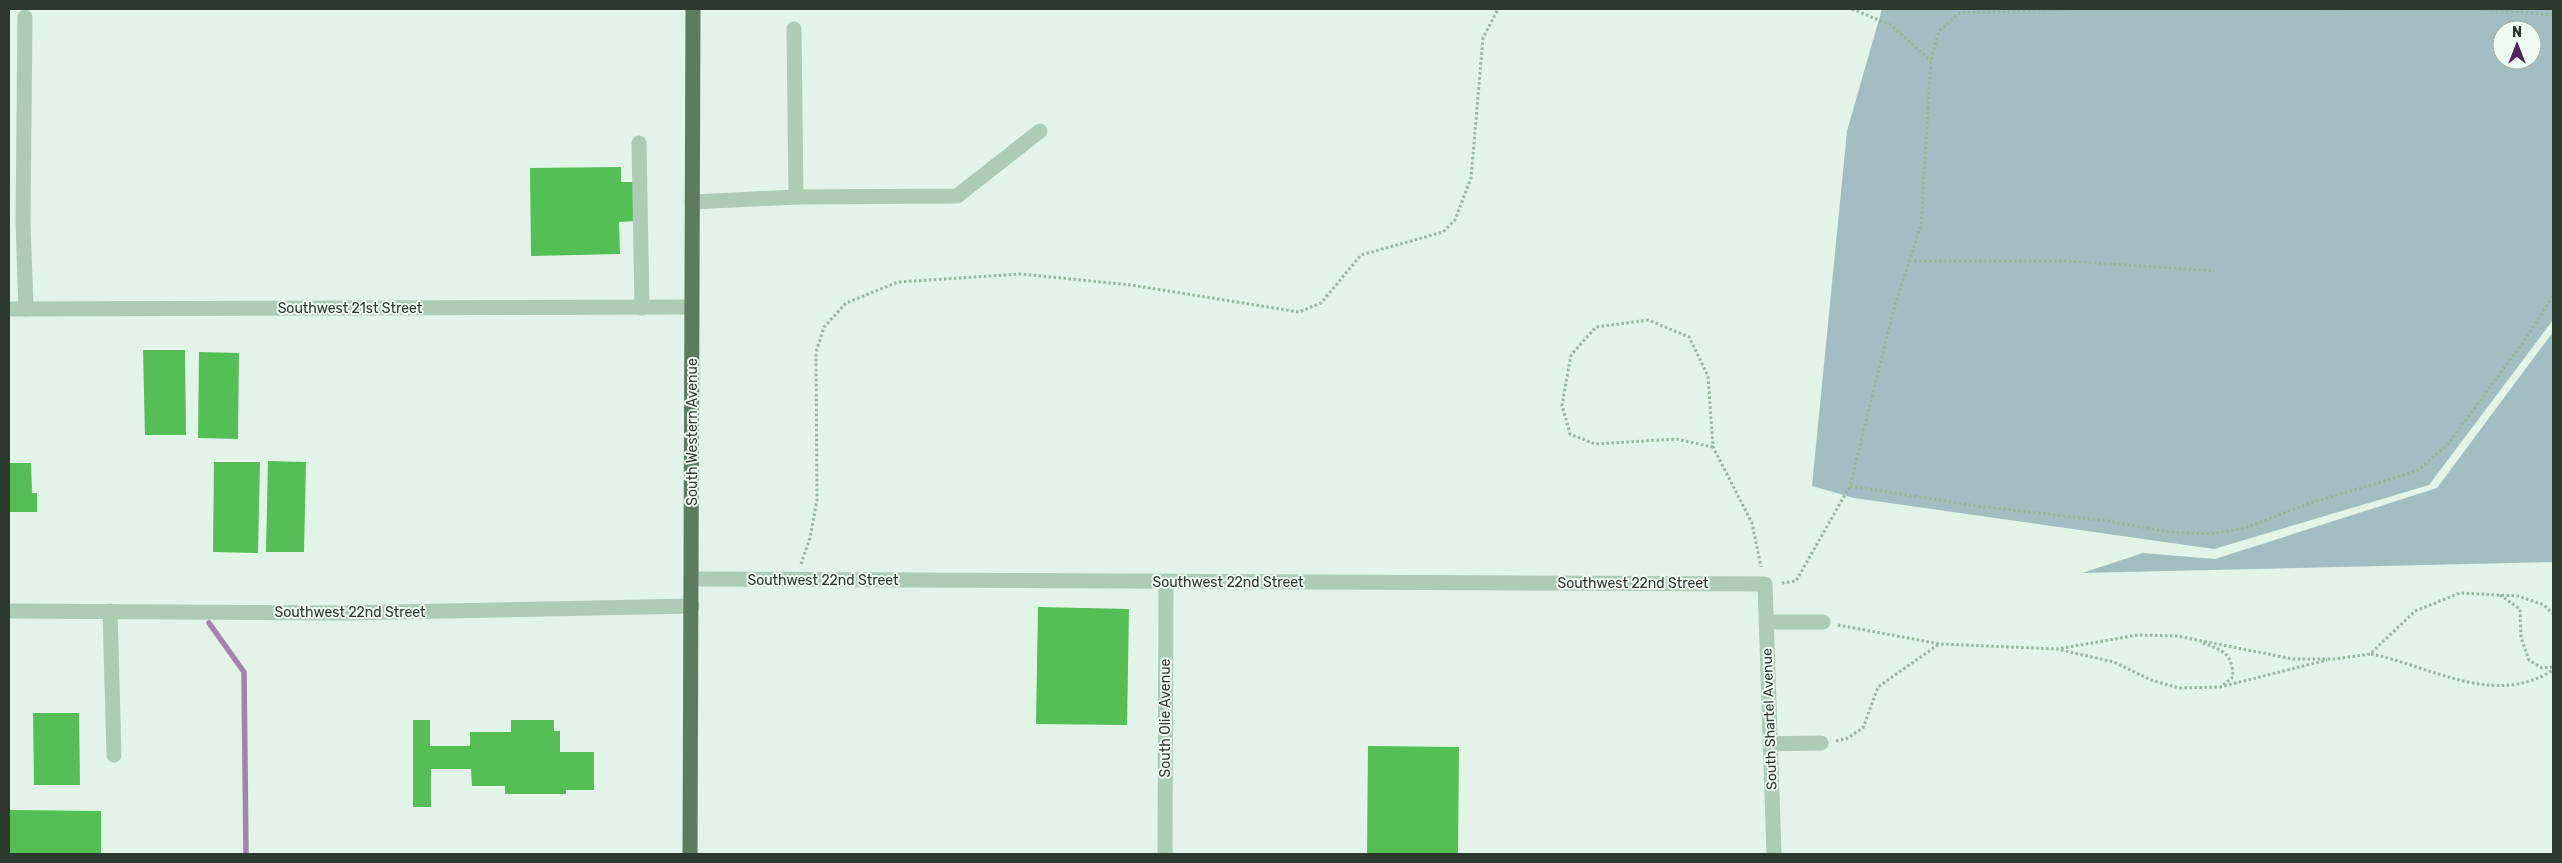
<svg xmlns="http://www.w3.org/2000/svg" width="2562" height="863" font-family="Rubik,sans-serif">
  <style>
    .green { fill: #a2bec1; fill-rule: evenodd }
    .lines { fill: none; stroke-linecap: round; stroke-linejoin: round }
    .stream { stroke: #a682ae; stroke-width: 5.5 }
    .building { fill: #53bf55 }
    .path { stroke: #98b69e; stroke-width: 3; stroke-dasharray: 2.5 2.5; stroke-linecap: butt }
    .minor { stroke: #aecbb5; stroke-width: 15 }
    .major { stroke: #5e7b61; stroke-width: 15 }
    .labels { text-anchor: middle; stroke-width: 4; stroke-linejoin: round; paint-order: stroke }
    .street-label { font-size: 14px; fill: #2c3a2d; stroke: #effaf2 }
  </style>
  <rect width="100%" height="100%" fill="#e2f3e7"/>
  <g class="green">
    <path d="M1882,9H2553V320L2429,485L2214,549L1854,498L1812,486L1847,131ZM2502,30H2532V60H2502Z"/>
    <path d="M2553,332V562L2082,573L2143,553L2215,559L2437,488Z"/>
  </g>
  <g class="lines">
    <path class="stream" d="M209,623L244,672L246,854"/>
  </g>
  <g class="building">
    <path d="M621,167V182H637V221L619,222L620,254L531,256L530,168Z"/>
    <path d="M143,350H185L186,435H145Z"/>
    <path d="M199,352L239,353L238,439L198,438Z"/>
    <path d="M268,461L306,462L304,552H266Z"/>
    <path d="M214,462H260L258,553L213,552Z"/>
    <path d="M9,463H31L32,493H37V512H9Z"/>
    <path d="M1038,607L1129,609L1127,725L1036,724Z"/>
    <path d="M33,713H79L80,785H34Z"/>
    <path d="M413,720H430V746H470V732H511V720H554V731H560V752H594V790H566V794H505V786H472L471,769H431V807H413Z"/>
    <path d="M1368,746L1459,747L1458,854H1367Z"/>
    <path d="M9,810L101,811V854H9Z"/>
  </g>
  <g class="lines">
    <g class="path">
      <path d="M1852,9L1891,25L1931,61"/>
      <path d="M2324,9H2345"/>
      <path d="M2481,9L2553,15"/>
      <path d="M1909,261H2065L2215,271"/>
      <path d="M1713,447L1676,439L1595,444L1570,434L1562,405L1571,355L1596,327L1648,320L1689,337L1708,376L1713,447L1752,523L1761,567"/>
      <path d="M1850,486L1977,506L2108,521L2169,532L2210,534L2245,528L2304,505L2417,471L2448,444L2522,344L2553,296"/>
      <path d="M801,564L810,538L817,500L816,352L824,327L846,303L898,282L1020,274L1131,285L1299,312L1321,303L1361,255L1443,232L1455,220L1471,178L1483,38L1498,9"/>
      <path d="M1782,583L1796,581L1850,486L1893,312L1921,225L1931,61L1939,31L1959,13L2069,9"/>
      <path d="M2500,595L2520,609L2521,637L2529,660L2542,668L2553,667"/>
      <path d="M1838,625L1940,644L2057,649L2138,635L2177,636L2293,659H2334L2370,654L2415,611L2460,593L2518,596L2544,605L2553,614"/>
      <path d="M2203,643C2224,651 2232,653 2233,677L2223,685"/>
      <path d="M2061,650L2114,662L2151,680L2179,688L2220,687L2327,660"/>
      <path d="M2371,654C2431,666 2494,708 2553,670"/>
      <path d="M1836,741L1846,739L1863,728L1878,687L1939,644"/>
    </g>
    <g class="minor">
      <path d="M25,17L23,221L26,309"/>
      <path d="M639,143L642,308"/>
      <path d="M796,197L957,196L1040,131"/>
      <path d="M692,202L796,197L794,29"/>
      <path d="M9,309L692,307"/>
      <path d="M692,579L1765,584L1774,854"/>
      <path d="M9,611L341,613L692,606"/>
      <path d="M110,611L114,755"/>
      <path d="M1766,622H1823"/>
      <path d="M1770,744L1821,743"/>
      <path d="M1165,854L1166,581"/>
    </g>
    <path class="major" d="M690,854L693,9"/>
  </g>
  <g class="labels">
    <g class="street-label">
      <text x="350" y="313">Southwest 21st Street</text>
      <text transform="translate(692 432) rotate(-90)" y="5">South Western Avenue</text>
      <text x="823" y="585">Southwest 22nd Street</text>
      <text x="1228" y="587">Southwest 22nd Street</text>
      <text x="1633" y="588">Southwest 22nd Street</text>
      <text x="350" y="617">Southwest 22nd Street</text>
      <text transform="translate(1165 718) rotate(-90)" y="5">South Olie Avenue</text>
      <text transform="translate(1769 719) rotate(-92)" y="5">South Shartel Avenue</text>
    </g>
  </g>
  <rect width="2562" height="863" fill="none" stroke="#2c3a2d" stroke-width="20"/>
  <g transform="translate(2517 45)"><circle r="24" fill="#effaf2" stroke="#a1ada3"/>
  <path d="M0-4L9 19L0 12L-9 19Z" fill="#512359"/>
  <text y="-8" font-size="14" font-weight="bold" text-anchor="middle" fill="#2c3a2d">N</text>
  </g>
</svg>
